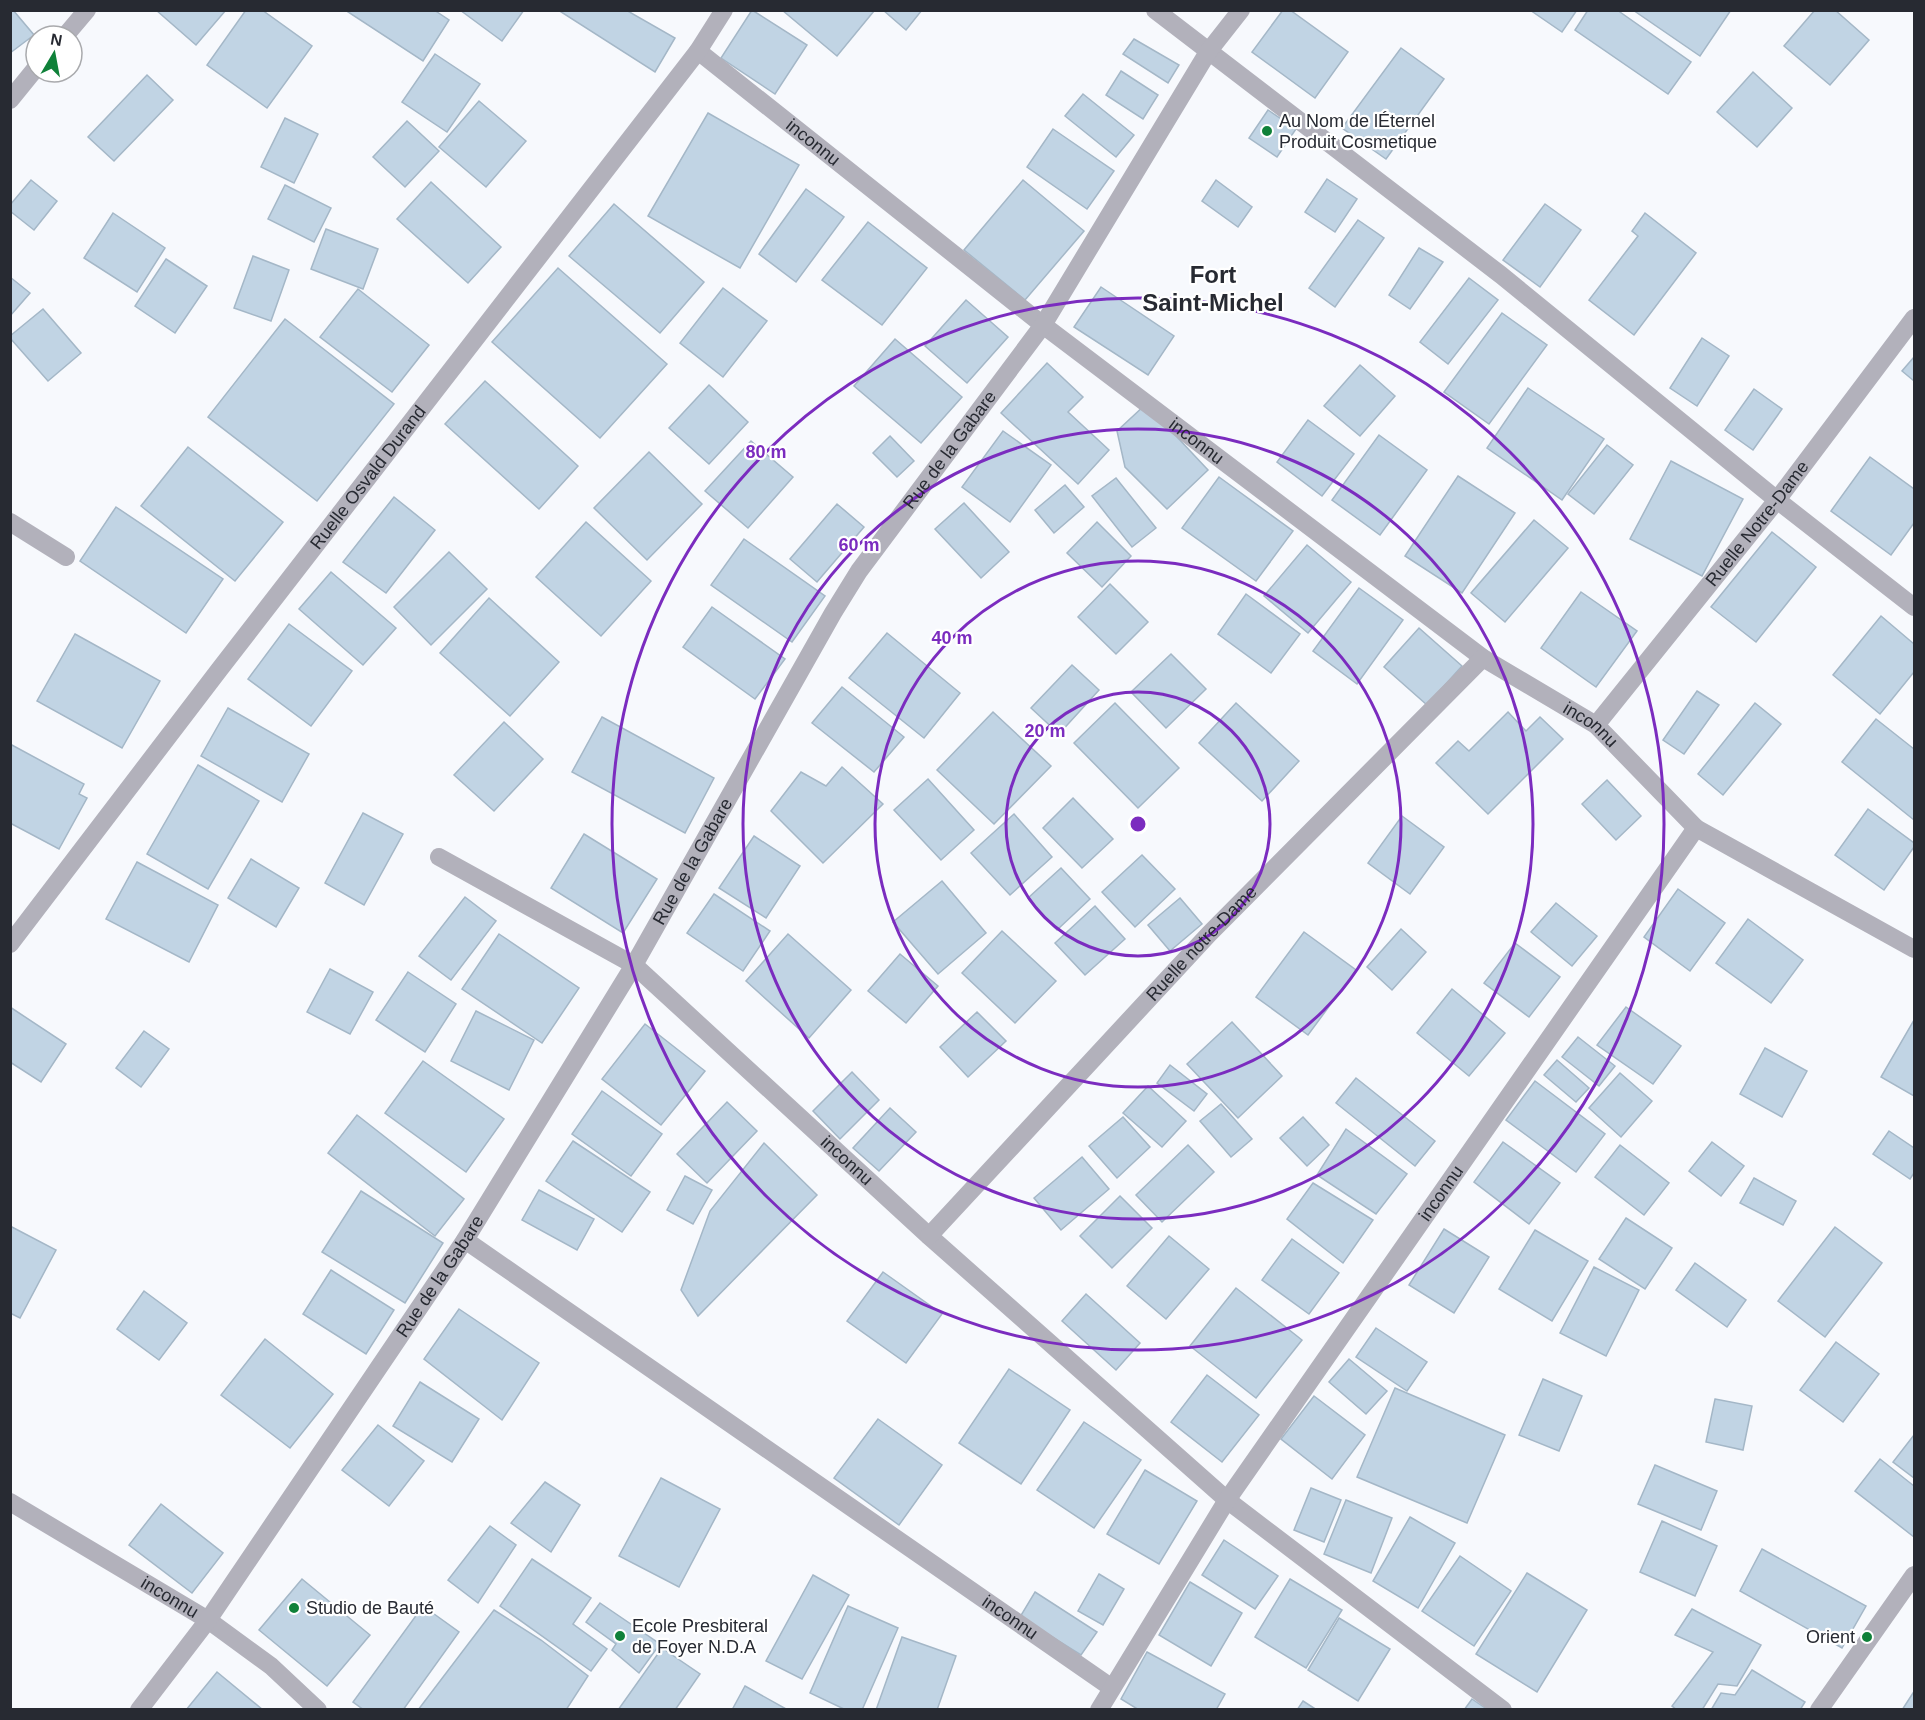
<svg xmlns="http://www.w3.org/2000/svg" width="1925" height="1720" font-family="Arial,sans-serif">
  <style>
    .building { fill: #c1d4e4; stroke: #a4b7c7; stroke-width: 1.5 }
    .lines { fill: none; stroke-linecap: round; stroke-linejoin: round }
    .minor { stroke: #b2b1bb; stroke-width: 18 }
    .ring { fill: none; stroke: #7b2cbf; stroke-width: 3 }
    .poi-dot { fill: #0f8139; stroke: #fff; stroke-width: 2 }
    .labels { text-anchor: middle; stroke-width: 4.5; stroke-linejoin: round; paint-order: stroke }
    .poi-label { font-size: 18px; fill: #272a32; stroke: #fff; text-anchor: start }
    .street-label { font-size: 18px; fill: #272a32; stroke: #fff }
    .district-label { font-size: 24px; font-weight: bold; fill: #272a32; stroke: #fff }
    .centre { fill: #7b2cbf; stroke: #fff; stroke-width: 3 }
    .ring-label { font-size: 18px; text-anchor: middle; font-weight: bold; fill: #7b2cbf; stroke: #fff; stroke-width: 4.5; stroke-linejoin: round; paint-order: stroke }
  </style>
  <rect width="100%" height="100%" fill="#f7f9fd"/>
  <g class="building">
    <path d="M10,10H13L34,35L10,53Z"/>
    <path d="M156,10H226L196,45Z"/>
    <path d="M246,10H262L312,46L267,108L207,65Z"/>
    <path d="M345,10H434L449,20L423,61Z"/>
    <path d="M460,10H524L502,41Z"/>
    <path d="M558,10H626L675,38L655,72Z"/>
    <path d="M752,10L807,45L775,94L721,58Z"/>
    <path d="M782,10H873L874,11L837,56Z"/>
    <path d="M883,10H922L906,30Z"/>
    <path d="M1283,10H1290L1348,52L1315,98L1252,52Z"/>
    <path d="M1530,10H1577L1562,32Z"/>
    <path d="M1588,10H1617L1691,62L1668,94L1575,30Z"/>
    <path d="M1633,10H1731L1700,56Z"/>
    <path d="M1815,10H1835L1869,40L1830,85L1784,46Z"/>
    <path d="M1134,39L1179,65L1168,83L1123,54Z"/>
    <path d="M1401,48L1444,79L1386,159L1342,128Z"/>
    <path d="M435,54L480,84L447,132L402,102Z"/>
    <path d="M1121,71L1158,95L1143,119L1106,95Z"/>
    <path d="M1753,72L1792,108L1757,147L1717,112Z"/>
    <path d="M147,75L173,100L114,161L88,137Z"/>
    <path d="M1083,94L1134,135L1116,157L1065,116Z"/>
    <path d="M479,101L526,141L486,187L439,147Z"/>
    <path d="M1268,110L1296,129L1277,157L1249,138Z"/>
    <path d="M708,113L799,165L740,268L648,216Z"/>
    <path d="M285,118L318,134L294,183L261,167Z"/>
    <path d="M407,121L439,151L405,187L373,157Z"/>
    <path d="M1053,129L1114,171L1087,209L1027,167Z"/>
    <path d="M1327,179L1357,199L1335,232L1305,212Z"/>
    <path d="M31,180L57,201L34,230L10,211V205Z"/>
    <path d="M1023,180L1084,231L1025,300L964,250Z"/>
    <path d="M1216,180L1252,207L1238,227L1202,201Z"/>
    <path d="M431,182L501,247L468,283L397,219Z"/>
    <path d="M285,185L331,208L314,242L268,219Z"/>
    <path d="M806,189L844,217L796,282L759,254Z"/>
    <path d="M614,204L704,282L660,333L569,256Z"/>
    <path d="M1545,204L1581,230L1540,287L1503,260Z"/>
    <path d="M113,213L165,248L137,292L84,258Z"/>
    <path d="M1645,213L1696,253L1634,335L1589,300L1638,236L1632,231Z"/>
    <path d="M1358,220L1384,238L1335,307L1309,288Z"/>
    <path d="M868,222L927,268L882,325L822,280Z"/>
    <path d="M326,229L378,249L363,289L311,269Z"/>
    <path d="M1419,248L1443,262L1410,309L1389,295Z"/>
    <path d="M253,256L289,270L271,321L234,308Z"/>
    <path d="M166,259L207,286L175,333L135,306Z"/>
    <path d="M558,268L667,364L600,438L492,342Z"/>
    <path d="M10,277L30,293L10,316Z"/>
    <path d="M1469,278L1498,300L1448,364L1420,342Z"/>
    <path d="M1101,287L1174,336L1148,375L1074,327Z"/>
    <path d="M723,288L767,321L723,377L680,343Z"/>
    <path d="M358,289L429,345L392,392L320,337Z"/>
    <path d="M966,300L1008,337L967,383L925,346Z"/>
    <path d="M43,309L81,353L48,381L10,338V336Z"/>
    <path d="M1502,313L1547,345L1489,424L1444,392Z"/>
    <path d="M285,319L394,404L317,501L208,417Z"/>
    <path d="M1702,338L1729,356L1697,406L1670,388Z"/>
    <path d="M895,339L962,397L921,443L854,386Z"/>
    <path d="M1914,357V381L1902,371Z"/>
    <path d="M1047,363L1083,397L1068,412L1109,450L1078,484L1001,413Z"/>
    <path d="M1360,365L1395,396L1360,436L1324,406Z"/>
    <path d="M485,381L578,466L539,509L445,424Z"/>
    <path d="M709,385L748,422L709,464L669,428Z"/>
    <path d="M1528,388L1604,439L1562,500L1487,448Z"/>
    <path d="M1754,389L1782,409L1753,450L1725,430Z"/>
    <path d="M1146,404L1208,470L1167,509L1125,467L1117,431Z"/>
    <path d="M1308,420L1354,454L1322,496L1277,462Z"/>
    <path d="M1003,431L1051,465L1010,522L962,487Z"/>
    <path d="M1379,435L1427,470L1380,535L1332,500Z"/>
    <path d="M890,436L914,461L897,477L873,453Z"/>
    <path d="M751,441L793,477L748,528L705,491Z"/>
    <path d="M1607,445L1633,465L1594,514L1568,494Z"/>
    <path d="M188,447L283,522L235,581L141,506Z"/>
    <path d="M649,452L702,504L647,560L594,508Z"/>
    <path d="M1870,457L1914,489V523L1891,555L1831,511Z"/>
    <path d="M1671,461L1743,499L1702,576L1630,539Z"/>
    <path d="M1458,476L1515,513L1462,593L1405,556Z"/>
    <path d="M1219,477L1293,531L1256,581L1182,528Z"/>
    <path d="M1116,478L1156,528L1132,547L1092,496Z"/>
    <path d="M1065,485L1084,507L1054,533L1035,510Z"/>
    <path d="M394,497L435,530L386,593L343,562Z"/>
    <path d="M964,503L1009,552L981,578L935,529Z"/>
    <path d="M837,504L864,527L817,582L790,559Z"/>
    <path d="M116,507L223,579L186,633L80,561Z"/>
    <path d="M1534,520L1568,548L1505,622L1471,593Z"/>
    <path d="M586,522L651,581L601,636L536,577Z"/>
    <path d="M1097,522L1131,556L1102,587L1067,553Z"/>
    <path d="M1772,532L1816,567L1756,642L1711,607Z"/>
    <path d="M744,539L825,596L792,642L711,585Z"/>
    <path d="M1307,545L1351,582L1308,633L1264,596Z"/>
    <path d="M449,552L487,589L431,645L394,607Z"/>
    <path d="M331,572L396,628L363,665L299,609Z"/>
    <path d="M1110,584L1148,622L1116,654L1078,617Z"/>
    <path d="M1359,588L1403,620L1357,684L1313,651Z"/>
    <path d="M1581,592L1637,631L1596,687L1541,648Z"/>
    <path d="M1246,594L1300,634L1271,673L1218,634Z"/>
    <path d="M489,598L559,662L510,716L440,653Z"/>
    <path d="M712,607L785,659L755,699L683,647Z"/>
    <path d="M1881,616L1914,644V672L1880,714L1833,675Z"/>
    <path d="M289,624L352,671L311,726L248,679Z"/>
    <path d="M1419,628L1462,666L1427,705L1384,667Z"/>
    <path d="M887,633L960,693L924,738L849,678Z"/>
    <path d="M75,634L160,681L122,748L37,701Z"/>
    <path d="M1171,654L1206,689L1166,728L1131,692Z"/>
    <path d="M1072,665L1099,690L1059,734L1031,708Z"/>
    <path d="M842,687L904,737L874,772L812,723Z"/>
    <path d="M1697,691L1719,705L1684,754L1663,740Z"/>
    <path d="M1115,703L1179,768L1138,808L1074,743Z"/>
    <path d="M1236,703L1299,761L1262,801L1199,743Z"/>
    <path d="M1755,703L1781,724L1723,795L1698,774Z"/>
    <path d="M228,708L309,754L282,802L201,756Z"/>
    <path d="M993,712L1051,766L994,824L937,770Z"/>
    <path d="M1508,712L1526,731L1540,717L1563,739L1488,814L1436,763L1458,741L1469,751Z"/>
    <path d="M602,717L714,778L685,833L572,772Z"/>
    <path d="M1876,719L1914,749V820L1842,762Z"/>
    <path d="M504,722L543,759L494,811L454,775Z"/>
    <path d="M10,744L84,784L79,794L87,798L59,849L10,823Z"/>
    <path d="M198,765L259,801L208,889L147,854Z"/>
    <path d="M842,767L883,804L823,863L771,811L801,772L826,786Z"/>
    <path d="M928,779L974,830L941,860L894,810Z"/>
    <path d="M1607,780L1641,816L1616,840L1582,804Z"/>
    <path d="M1073,798L1113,839L1082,868L1043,828Z"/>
    <path d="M1868,809L1914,843V847L1884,890L1835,855Z"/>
    <path d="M363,813L403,834L364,905L325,883Z"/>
    <path d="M1014,814L1052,857L1010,895L971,853Z"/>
    <path d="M1402,816L1444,847L1410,894L1368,863Z"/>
    <path d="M584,834L657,879L623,933L551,888Z"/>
    <path d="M754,836L800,866L766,918L719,888Z"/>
    <path d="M1142,855L1175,889L1135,927L1102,892Z"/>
    <path d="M251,859L299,888L276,927L228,898Z"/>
    <path d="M137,862L218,905L189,962L106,919Z"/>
    <path d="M1061,868L1090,899L1057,930L1028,898Z"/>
    <path d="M942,881L986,933L938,974L893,922Z"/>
    <path d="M1678,889L1725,923L1690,971L1644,937Z"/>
    <path d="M714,894L770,931L743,971L687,933Z"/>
    <path d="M465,897L496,921L451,980L419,956Z"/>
    <path d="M1180,898L1202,924L1170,951L1148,925Z"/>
    <path d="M1556,903L1597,936L1572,966L1531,932Z"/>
    <path d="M1095,906L1125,939L1085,975L1055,943Z"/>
    <path d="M1748,919L1803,960L1771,1003L1716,963Z"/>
    <path d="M1401,929L1426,952L1392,990L1367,967Z"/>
    <path d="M1002,931L1056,981L1015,1023L962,973Z"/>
    <path d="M1304,932L1356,970L1308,1035L1256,997Z"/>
    <path d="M499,934L579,988L542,1043L462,989Z"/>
    <path d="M788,934L851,990L809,1038L746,981Z"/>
    <path d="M1515,943L1560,977L1529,1017L1484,983Z"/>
    <path d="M900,954L938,986L906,1023L868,991Z"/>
    <path d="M330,969L373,992L350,1034L307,1012Z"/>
    <path d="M408,972L456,1004L425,1052L376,1020Z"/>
    <path d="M1452,989L1505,1033L1469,1076L1417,1033Z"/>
    <path d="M10,1007L66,1044L41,1082L10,1062Z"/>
    <path d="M1626,1007L1681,1046L1653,1084L1597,1045Z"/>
    <path d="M476,1011L534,1040L509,1090L451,1061Z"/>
    <path d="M977,1012L1006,1041L968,1077L940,1047Z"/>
    <path d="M1914,1020V1096L1881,1077Z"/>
    <path d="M1232,1022L1282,1076L1238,1118L1187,1064Z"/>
    <path d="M645,1024L705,1071L661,1125L602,1079Z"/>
    <path d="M144,1031L169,1049L141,1087L116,1068Z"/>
    <path d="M1578,1037L1615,1066L1599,1086L1562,1057Z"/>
    <path d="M1765,1048L1807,1071L1782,1117L1740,1094Z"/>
    <path d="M1557,1060L1589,1088L1576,1102L1544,1075Z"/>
    <path d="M423,1061L504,1119L466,1172L385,1113Z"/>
    <path d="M1170,1065L1207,1094L1194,1111L1157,1083Z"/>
    <path d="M852,1072L879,1100L840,1139L813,1111Z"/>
    <path d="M1620,1073L1652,1101L1621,1137L1589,1108Z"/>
    <path d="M1356,1078L1435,1141L1415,1166L1336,1103Z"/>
    <path d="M1535,1081L1605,1134L1576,1172L1506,1120Z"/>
    <path d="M1148,1086L1186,1121L1162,1147L1123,1113Z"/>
    <path d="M602,1091L662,1134L631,1176L572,1134Z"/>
    <path d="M727,1102L757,1131L707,1183L677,1154Z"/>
    <path d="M1221,1104L1252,1139L1231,1157L1200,1121Z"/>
    <path d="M890,1108L916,1132L879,1171L853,1148Z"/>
    <path d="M357,1115L464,1199L435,1236L328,1153Z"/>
    <path d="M1123,1117L1150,1147L1117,1178L1089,1146Z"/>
    <path d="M1303,1117L1329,1145L1307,1166L1280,1138Z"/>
    <path d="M1346,1129L1407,1174L1376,1214L1317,1175Z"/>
    <path d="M1889,1131L1914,1148V1173L1910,1179L1873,1154Z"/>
    <path d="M573,1141L650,1192L622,1232L546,1181Z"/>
    <path d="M1503,1142L1560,1183L1529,1224L1474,1182Z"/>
    <path d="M1712,1142L1744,1166L1721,1196L1689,1171Z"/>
    <path d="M764,1143L817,1195L698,1316L681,1290L710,1211Z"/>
    <path d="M1188,1145L1214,1172L1162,1222L1136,1195Z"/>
    <path d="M1620,1145L1669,1183L1644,1215L1595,1177Z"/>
    <path d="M1082,1157L1109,1189L1061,1230L1034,1198Z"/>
    <path d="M685,1176L712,1190L693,1224L667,1210Z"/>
    <path d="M1754,1178L1796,1201L1783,1225L1740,1203Z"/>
    <path d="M1313,1183L1373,1220L1343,1263L1287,1219Z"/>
    <path d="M539,1190L594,1219L577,1250L522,1220Z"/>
    <path d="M361,1191L443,1243L405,1303L322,1252Z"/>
    <path d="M1120,1196L1152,1228L1112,1268L1080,1236Z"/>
    <path d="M1626,1218L1672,1248L1645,1289L1599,1259Z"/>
    <path d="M10,1226L56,1250L20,1318L10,1313Z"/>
    <path d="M1835,1227L1882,1263L1825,1337L1778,1301Z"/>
    <path d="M1444,1229L1489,1257L1454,1313L1409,1285Z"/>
    <path d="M1535,1230L1588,1261L1552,1321L1499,1289Z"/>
    <path d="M1169,1236L1209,1269L1166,1319L1127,1286Z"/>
    <path d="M1292,1239L1339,1273L1309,1314L1262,1280Z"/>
    <path d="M1695,1263L1746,1300L1727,1327L1676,1290Z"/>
    <path d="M1594,1267L1639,1290L1606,1356L1560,1333Z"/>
    <path d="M331,1270L394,1310L366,1354L303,1314Z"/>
    <path d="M883,1272L942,1314L906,1363L847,1321Z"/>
    <path d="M1236,1288L1302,1340L1256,1398L1190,1346Z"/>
    <path d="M144,1291L187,1323L159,1360L117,1329Z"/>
    <path d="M1086,1294L1140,1343L1116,1370L1062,1321Z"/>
    <path d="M459,1309L539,1363L502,1420L424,1359Z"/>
    <path d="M1376,1328L1427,1362L1407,1391L1356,1357Z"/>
    <path d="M265,1339L333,1394L290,1448L221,1395Z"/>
    <path d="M1836,1342L1879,1374L1843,1422L1800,1390Z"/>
    <path d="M1349,1359L1387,1391L1366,1414L1329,1382Z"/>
    <path d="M1009,1369L1070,1410L1021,1484L959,1443Z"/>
    <path d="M1207,1375L1259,1415L1222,1462L1171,1422Z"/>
    <path d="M1543,1379L1582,1396L1559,1451L1519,1435Z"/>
    <path d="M420,1382L479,1419L452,1462L393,1426Z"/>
    <path d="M1395,1388L1505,1435L1467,1523L1357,1477Z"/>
    <path d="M1314,1396L1365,1435L1332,1479L1281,1439Z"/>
    <path d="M1715,1399L1752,1406L1743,1450L1706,1442Z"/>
    <path d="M878,1419L942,1465L899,1525L834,1478Z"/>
    <path d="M1084,1422L1141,1460L1094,1528L1037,1490Z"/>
    <path d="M378,1425L424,1461L389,1506L342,1470Z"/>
    <path d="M1914,1435V1478L1893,1462Z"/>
    <path d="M1880,1459L1914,1486V1537L1855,1491Z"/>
    <path d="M1655,1465L1717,1491L1701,1530L1638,1504Z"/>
    <path d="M1145,1470L1197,1501L1159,1564L1107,1534Z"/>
    <path d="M661,1478L720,1509L679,1587L619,1556Z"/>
    <path d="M545,1482L580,1505L551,1552L511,1523Z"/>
    <path d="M1311,1488L1341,1500L1324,1542L1294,1530Z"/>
    <path d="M1346,1500L1392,1518L1371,1573L1324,1554Z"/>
    <path d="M161,1504L223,1553L192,1593L129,1545Z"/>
    <path d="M1410,1517L1455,1543L1418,1608L1373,1581Z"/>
    <path d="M1662,1521L1717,1546L1695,1596L1640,1572Z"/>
    <path d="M490,1526L516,1545L478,1603L448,1580Z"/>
    <path d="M1224,1540L1278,1576L1255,1609L1202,1575Z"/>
    <path d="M1762,1549L1866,1606L1842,1648L1740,1591Z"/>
    <path d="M1460,1556L1511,1591L1474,1646L1422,1611Z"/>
    <path d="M532,1559L591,1598L573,1624L607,1649L591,1671L500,1606Z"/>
    <path d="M1527,1573L1587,1610L1537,1692L1476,1654Z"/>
    <path d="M1099,1574L1124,1589L1103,1625L1078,1611Z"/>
    <path d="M813,1575L849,1595L802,1679L766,1661Z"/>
    <path d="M302,1579L370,1635L327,1686L259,1630Z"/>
    <path d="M1290,1579L1342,1610L1306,1668L1255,1637Z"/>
    <path d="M1190,1582L1242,1613L1211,1666L1159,1635Z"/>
    <path d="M1035,1592L1097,1632L1081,1655L1020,1617Z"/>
    <path d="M600,1603L660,1644L639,1673L612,1650L616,1644L586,1622Z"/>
    <path d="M423,1606L459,1632L403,1710H364L353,1702Z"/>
    <path d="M848,1606L898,1628L862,1710H846L810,1693Z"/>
    <path d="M1692,1609L1761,1645L1737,1686L1718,1684L1702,1710H1677L1672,1706L1713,1652L1675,1635Z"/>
    <path d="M494,1610L541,1640L588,1676L566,1710H418Z"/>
    <path d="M1339,1618L1390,1649L1358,1701L1308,1670Z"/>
    <path d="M902,1637L956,1656L937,1710H876Z"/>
    <path d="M662,1648L700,1674L675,1710H618Z"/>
    <path d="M1147,1652L1225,1694L1216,1710H1139L1121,1699Z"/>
    <path d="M1752,1670L1805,1702L1800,1710H1711L1721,1693L1735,1695Z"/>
    <path d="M217,1672L263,1710H186Z"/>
    <path d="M745,1686L788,1710H732Z"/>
    <path d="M1913,1693L1914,1694V1710H1902Z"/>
    <path d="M1472,1699L1488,1710H1464Z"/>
    <path d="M1303,1701L1317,1710H1297Z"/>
  </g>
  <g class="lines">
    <g class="minor">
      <path d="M1155,10L1501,275L1777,500L1914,607"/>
      <path d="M65,36L87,10"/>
      <path id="s1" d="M698,51L1043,325L1483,658L1596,725L1696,828L1914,949"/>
      <path d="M10,100L36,68"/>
      <path d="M10,522L66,557"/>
      <path id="s2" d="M1596,725L1777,500L1914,318"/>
      <path id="s3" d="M439,857L634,965L929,1236L1227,1500L1503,1710"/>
      <path id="s4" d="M10,944L219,670L698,51L724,10"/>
      <path id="s5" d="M929,1236L1209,934L1483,658"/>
      <path id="s6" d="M465,1240L1112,1688"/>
      <path id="s7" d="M10,1502L208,1620L271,1666L318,1710"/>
      <path id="s8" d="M139,1710L208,1620L465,1240L634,965L833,613L859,571L1043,325L1208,52L1241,10"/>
      <path id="s9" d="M1099,1710L1227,1500L1696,828"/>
      <path d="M1819,1710L1914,1575"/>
    </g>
  </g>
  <g class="ring">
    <circle cx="1138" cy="824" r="132"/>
    <circle cx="1138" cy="824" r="263"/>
    <circle cx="1138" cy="824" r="395"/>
    <circle cx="1138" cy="824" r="526"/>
  </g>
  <g class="poi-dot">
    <circle cx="1267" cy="131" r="6"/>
    <circle cx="294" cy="1608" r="6"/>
    <circle cx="620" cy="1636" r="6"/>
    <circle cx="1867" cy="1637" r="6"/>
  </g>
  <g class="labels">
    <g class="poi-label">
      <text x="1279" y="127">Au Nom de lÉternel<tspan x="1279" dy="21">Produit Cosmetique</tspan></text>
      <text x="306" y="1614">Studio de Bauté</text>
      <text x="632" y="1632">Ecole Presbiteral<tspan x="632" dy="21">de Foyer N.D.A</tspan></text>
      <text x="1855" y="1643" text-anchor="end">Orient</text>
    </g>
    <g class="street-label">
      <text dy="6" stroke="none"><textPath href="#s1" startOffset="147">inconnu</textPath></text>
      <text dy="6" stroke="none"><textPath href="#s1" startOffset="633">inconnu</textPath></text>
      <text dy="6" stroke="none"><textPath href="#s8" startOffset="1500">Rue de la Gabare</textPath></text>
      <text dy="6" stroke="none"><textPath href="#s4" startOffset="588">Ruelle Osvald Durand</textPath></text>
      <text dy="6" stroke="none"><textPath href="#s2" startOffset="258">Ruelle Notre-Dame</textPath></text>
      <text dy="6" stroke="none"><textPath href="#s1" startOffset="1119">inconnu</textPath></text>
      <text dy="6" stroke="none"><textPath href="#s8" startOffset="1014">Rue de la Gabare</textPath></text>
      <text dy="6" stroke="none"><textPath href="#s5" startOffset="400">Ruelle notre-Dame</textPath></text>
      <text dy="6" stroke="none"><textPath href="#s3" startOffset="512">inconnu</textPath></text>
      <text dy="6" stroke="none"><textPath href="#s9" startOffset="620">inconnu</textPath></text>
      <text dy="6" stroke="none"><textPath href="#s8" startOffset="528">Rue de la Gabare</textPath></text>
      <text dy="6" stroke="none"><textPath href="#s7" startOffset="186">inconnu</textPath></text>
      <text dy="6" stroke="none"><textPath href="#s6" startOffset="663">inconnu</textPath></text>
    </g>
    <g class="district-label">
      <text x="1213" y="283">Fort<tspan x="1213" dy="28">Saint-Michel</tspan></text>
    </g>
  </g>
  <circle cx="1138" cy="824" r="9" class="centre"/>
  <g class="ring-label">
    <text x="766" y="458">80 m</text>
    <text x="859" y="551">60 m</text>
    <text x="952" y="644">40 m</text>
    <text x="1045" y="737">20 m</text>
  </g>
  <rect width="1925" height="1720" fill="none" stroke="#272a32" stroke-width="24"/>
  <g transform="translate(54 54) rotate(10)"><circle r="28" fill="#ffffff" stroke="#a9aaad" stroke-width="1.5"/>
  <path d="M0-4.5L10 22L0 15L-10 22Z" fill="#0f8139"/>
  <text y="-9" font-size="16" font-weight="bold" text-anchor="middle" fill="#272a32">N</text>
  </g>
</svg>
